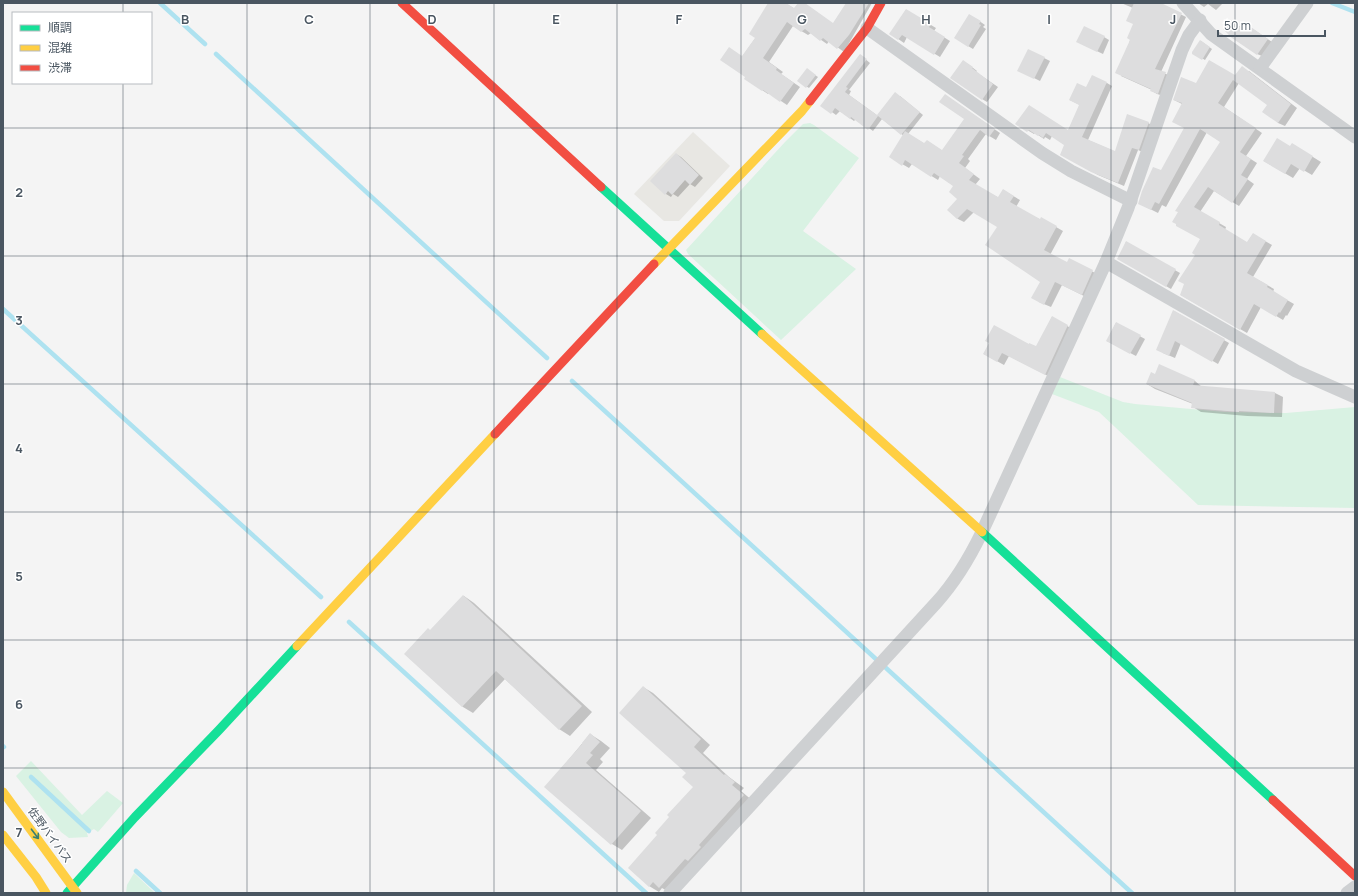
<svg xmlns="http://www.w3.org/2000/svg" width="1358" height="896" font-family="Manrope,'Noto Sans JP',sans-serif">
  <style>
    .commercial { fill: #e8e7e3 }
    .green { fill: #d9f2e3 }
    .shadow { fill: #0003 }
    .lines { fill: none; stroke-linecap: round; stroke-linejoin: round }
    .stream { stroke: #aee2f0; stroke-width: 4.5 }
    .building { fill: #ddddde }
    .street { stroke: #ced0d2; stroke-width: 13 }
    .fast { stroke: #16e098; stroke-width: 9 }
    .slow { stroke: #ffcf43; stroke-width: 9 }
    .jam { stroke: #f24e42; stroke-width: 9 }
    .oneway { stroke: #3a7f72 }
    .grid { fill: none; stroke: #4a5661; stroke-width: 1; stroke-opacity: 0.55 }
    .labels { text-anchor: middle; stroke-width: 3; stroke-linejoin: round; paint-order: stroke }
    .street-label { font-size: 11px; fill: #4a5661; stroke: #fff }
    .grid-label { font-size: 13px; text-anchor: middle; font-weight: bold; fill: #4a5661; stroke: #fff; stroke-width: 3; stroke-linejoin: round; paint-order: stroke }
  </style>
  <rect width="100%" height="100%" fill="#f4f4f4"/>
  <path class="commercial" d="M693,132L730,166L679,221H664L634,194Z"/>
  <g class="green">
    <path d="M810,123L814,125L859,158L803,231L856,269L781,340L688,254L686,250L785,142L803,124Z"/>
    <path d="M1060,377L1123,402L1135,404L1225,412L1286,413L1355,407V508L1198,505L1099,412L1052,394Z"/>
    <path d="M31,761L82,815L107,791L123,803L98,832L94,829L87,833L88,837L69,838L61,832L16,776Z"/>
    <path d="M134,873L155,893H126L127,885Z"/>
  </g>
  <g class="shadow">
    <path d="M769,3H785L795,9L799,3H804L833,24L847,3H872L844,52L829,41L827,44L811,33L808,35L793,26L769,62L783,72L781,74L800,87L787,105L769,93L768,94L762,90L746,77L742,57L756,37Z"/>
    <path d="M1121,3H1158L1186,17L1161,72L1171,76L1164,96L1157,94L1152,91V90L1121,76L1134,24L1133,8Z"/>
    <path d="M1198,3H1223L1216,10L1208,4L1204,7Z"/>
    <path d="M906,10L936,28L934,31L950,41L940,57L907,37L904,43L891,34Z"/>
    <path d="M975,18L985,25L983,27L986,29L973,49L968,46Z"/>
    <path d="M1235,23L1242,28L1250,27L1272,42L1262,56L1257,54Z"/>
    <path d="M1104,37L1109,40L1103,54L1082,44Z"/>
    <path d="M1201,41L1212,49L1205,60L1193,53Z"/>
    <path d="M1028,50L1050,61L1040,81L1024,73Z"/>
    <path d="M864,58L870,63L849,90L851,91L849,95L878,116L900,96L923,115L908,134L925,144L943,151L965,119L945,95L1000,133L996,140L986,134L968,159L970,161L965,168L980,179L975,185L999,198L1003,190L1020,200L1016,207L1041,220L1042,219L1063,231L1050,255L1068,263L1070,260L1099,275L1088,298L1062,285L1051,307L1039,302L1041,282L999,227L974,212L964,222L958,219L949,210L959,199L954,186L940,176L938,180L912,164L909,168L890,157L904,136L882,119L873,131L856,119L854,121L840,111L836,115L822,105Z"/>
    <path d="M968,64L977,71L976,72L998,87L987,102L982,99Z"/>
    <path d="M809,71L818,77L809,88L798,81Z"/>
    <path d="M1249,71L1297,108L1285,126L1278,123L1269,105L1239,83L1224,107L1262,133L1246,156L1257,163L1247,179L1254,184L1239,206L1214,191L1200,212L1226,227L1225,230L1247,243L1253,234L1272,245L1253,277L1274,289L1273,292L1294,304L1287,316L1286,315L1283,320L1261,307L1247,333L1181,295L1197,254L1201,239L1177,225L1221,142L1207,132L1166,207L1162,205L1158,213L1146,207L1161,172L1185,128L1182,104L1174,100L1197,84L1236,76Z"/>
    <path d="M1107,83L1112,86L1088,140L1116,152L1148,123L1154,126L1145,153L1138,150L1124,186L1098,175L1061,154L1065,145L1052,136L1050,140L1045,137L1044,139L1035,133L1034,134L1017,124L1068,131L1080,105L1070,100L1087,88Z"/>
    <path d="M1292,144L1321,162L1312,175L1300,168L1293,178L1264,161L1290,147Z"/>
    <path d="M676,154L681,157L703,178L695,187L690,184L678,197L673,194L671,197L666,194Z"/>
    <path d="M1126,242L1180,273L1171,289L1119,259Z"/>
    <path d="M1174,311L1229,343L1218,364L1181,343L1175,358L1163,353Z"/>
    <path d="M1052,317L1074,330L1052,378L1009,356L1004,365L984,354L990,343L1036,348Z"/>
    <path d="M1116,323L1145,339L1136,356L1107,341Z"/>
    <path d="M1159,366L1195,381L1202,387L1275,393L1283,397L1282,417L1247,416L1201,412L1193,407V404L1155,389L1147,384L1156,375Z"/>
    <path d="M464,596L474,603L592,712L570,736L559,729L505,679L473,713L463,707L405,654L431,631Z"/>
    <path d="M643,687L653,693L710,745L703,753L729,777L744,788L741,791L753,801L669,892L662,888L659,892L649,886L659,835L694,787Z"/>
    <path d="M590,734L601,741L610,748L600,759L603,762L596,770L651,818L622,850L612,844L546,787Z"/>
  </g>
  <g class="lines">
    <g class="stream">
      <path d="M160,3L205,44"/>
      <path d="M1332,3L1355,12"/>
      <path d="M216,54L547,358"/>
      <path d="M3,309L321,597"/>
      <path d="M572,381L877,660"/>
      <path d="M349,622L646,893"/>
      <path d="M886,668L1132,893"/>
      <path d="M3,746L4,747"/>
      <path d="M31,777L89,831"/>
      <path d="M136,871L160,893"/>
    </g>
  </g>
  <g class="building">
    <path d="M768,3H786L794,8L798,3H805L833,23L846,3H869L849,35L837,49L823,38L820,41L805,29L801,32L787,22L763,58L777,68L776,70L794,83L780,102L763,90L762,91L744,79L745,77L720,60L729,47L742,56L755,38L749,34Z"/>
    <path d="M1134,3H1161L1182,13L1155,69L1166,72L1158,94L1150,91L1151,89L1115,73L1130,40L1127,38L1133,24L1126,21Z"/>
    <path d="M906,9L931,24L929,27L945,37L934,55L902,35L898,40L889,34Z"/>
    <path d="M969,14L981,21L979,24L981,25L968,47L954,38Z"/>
    <path d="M1230,19L1242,28L1245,23L1268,39L1257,55L1232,38L1223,29Z"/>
    <path d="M1084,26L1105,36L1097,52L1076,42Z"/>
    <path d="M1200,40L1210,47L1202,60L1192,54V52Z"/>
    <path d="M1028,49L1045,57L1034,79L1017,71Z"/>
    <path d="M860,54L867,59L846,87L848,88L845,92L877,115L895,92L920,112L901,135L878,116L868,130L851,117L850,119L835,108L831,114L820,106Z"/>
    <path d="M963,60L973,67L972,68L993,84L982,100L950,78Z"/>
    <path d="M1209,60L1235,75L1242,66L1291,104L1278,123L1262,112L1267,105L1233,80L1218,103L1256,128L1240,152L1251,159L1241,175L1248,179L1232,203L1208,187L1194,207L1220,222L1219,225L1247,242L1253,233L1266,241L1247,273L1268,285L1267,287L1288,300L1280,313L1279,312L1276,317L1254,304L1240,330L1180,295L1184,284L1178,281L1195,255L1192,253L1200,239L1176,226V224L1172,222L1178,212L1175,211L1220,142L1200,129L1159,204L1155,202L1151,210L1138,204L1142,191L1153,167L1161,170L1184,128L1172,122L1182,103L1173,100L1181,77L1196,83Z"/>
    <path d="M807,68L816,75L806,88L797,81Z"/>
    <path d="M1092,75L1107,82L1082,137L1115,151L1127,114L1149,122L1139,150L1132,148L1118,183L1091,172L1060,155L1064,145L1046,133L1043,138L1039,135L1038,136L1029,130L1027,132L1015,124L1029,105L1068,130L1079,105L1069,100L1077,83L1086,87Z"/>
    <path d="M945,94L995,129L989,137L980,130L962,155L964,156L959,163L974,174L969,180L998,197L1003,189L1014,196L1010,202L1040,219L1041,217L1057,226L1044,250L1067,262L1069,258L1093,270L1082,295L1055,282L1044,305L1031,298L1040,282L985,245L997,227L967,209L957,219L947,210L957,199L949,192L953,186L934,173L931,177L905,160L902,166L889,157L905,131L924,143L927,140L942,150L964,119L939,102Z"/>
    <path d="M1277,138L1290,146L1292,143L1313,156L1304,172L1291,164L1285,174L1263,161Z"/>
    <path d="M676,153L699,175L690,185L685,180L672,195L668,191L665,195L650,181Z"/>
    <path d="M1126,241L1176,269L1166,287L1117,259Z"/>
    <path d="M1173,310L1225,339L1212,362L1175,341L1169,356L1156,350Z"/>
    <path d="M1052,316L1068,325L1045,375L1002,353L997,362L983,354L989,343L985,341L994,325L1029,344V343L1036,346Z"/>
    <path d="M1116,322L1141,335L1130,354L1106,341Z"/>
    <path d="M1159,364L1195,380L1193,385L1275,392L1274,413L1239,411V412L1191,408L1192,403L1146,384L1151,372L1155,374Z"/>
    <path d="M463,595L582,706L559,730L496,671L462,707L404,654L428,628L430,630Z"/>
    <path d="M643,686L701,739L694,747L724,775L725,774L735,782L732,785L744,795L699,845L701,847L688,861L685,859L659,888L653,882L649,887L628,868L657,835L655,833L669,817L667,815L693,787L682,777L686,773L619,713Z"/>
    <path d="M590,733L600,742L590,753L593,755L586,763L641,811L611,845L544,787L582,744V743Z"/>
  </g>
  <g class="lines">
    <g class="street">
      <path d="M1183,3L1211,34L1355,137"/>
      <path d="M867,28L1042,153L1071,171L1131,201"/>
      <path d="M1260,68L1307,3"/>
      <path d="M1106,262L1296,371L1355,397"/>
      <path d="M670,893L936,603C956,581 969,559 982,532L1106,262L1128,208L1182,50L1189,35L1200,20"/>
      <path d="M1347,893L1355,887"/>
    </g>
    <g class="fast">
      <path d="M601,187L762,334"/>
      <path d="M982,532L1273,800"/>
      <path d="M67,893L135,817L219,730L297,646"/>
    </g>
    <g class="slow">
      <path d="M654,264L802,111L810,101"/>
      <path d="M762,334L982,532"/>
      <path d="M297,646L495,434"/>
      <path d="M3,792L77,893"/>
      <path d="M3,835L36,877L46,893"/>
    </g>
    <g class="jam">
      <path d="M402,3L601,187"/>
      <path d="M810,101L867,28L881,3"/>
      <path d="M495,434L654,264"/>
      <path d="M1273,800L1355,876"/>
    </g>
  </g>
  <defs><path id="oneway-shaft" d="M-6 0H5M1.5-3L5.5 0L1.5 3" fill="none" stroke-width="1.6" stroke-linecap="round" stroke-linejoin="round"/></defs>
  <use class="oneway" href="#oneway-shaft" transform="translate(35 834) rotate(53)"/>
  <path class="grid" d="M123,3V13M247,3V893M370,3V893M494,3V893M617,3V893M741,3V893M864,3V893M988,3V893M1111,3V893M1235,3V893M123,83V893M3,128H1355M3,256H1355M3,384H1355M3,512H1355M3,640H1355M3,768H1355"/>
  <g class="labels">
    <g class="street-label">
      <text transform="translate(50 835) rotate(54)" y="4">佐野バイパス</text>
    </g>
  </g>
  <g class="grid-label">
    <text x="185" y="24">B</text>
    <text x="309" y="24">C</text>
    <text x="432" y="24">D</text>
    <text x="556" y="24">E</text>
    <text x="679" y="24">F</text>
    <text x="802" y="24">G</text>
    <text x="926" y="24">H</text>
    <text x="1049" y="24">I</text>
    <text x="1173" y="24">J</text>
    <text x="19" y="197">2</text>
    <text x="19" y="325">3</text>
    <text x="19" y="453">4</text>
    <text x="19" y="581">5</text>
    <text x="19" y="709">6</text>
    <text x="19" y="837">7</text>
  </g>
  <rect width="1358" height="896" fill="none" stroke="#4a5661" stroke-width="8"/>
  <rect x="12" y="12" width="140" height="72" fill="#ffffff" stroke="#b7bbc0"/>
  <rect x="20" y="25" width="20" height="6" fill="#16e098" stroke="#b7bbc0"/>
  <text x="48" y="32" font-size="12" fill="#4a5661">順調</text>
  <rect x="20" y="45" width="20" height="6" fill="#ffcf43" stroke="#b7bbc0"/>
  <text x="48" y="52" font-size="12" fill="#4a5661">混雑</text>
  <rect x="20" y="65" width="20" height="6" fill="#f24e42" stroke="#b7bbc0"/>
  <text x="48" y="72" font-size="12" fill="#4a5661">渋滞</text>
  <path d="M1218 30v6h107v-6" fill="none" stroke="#4a5661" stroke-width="2"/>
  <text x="1224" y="30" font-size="12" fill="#4a5661" stroke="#ffffff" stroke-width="3" paint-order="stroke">50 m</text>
</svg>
